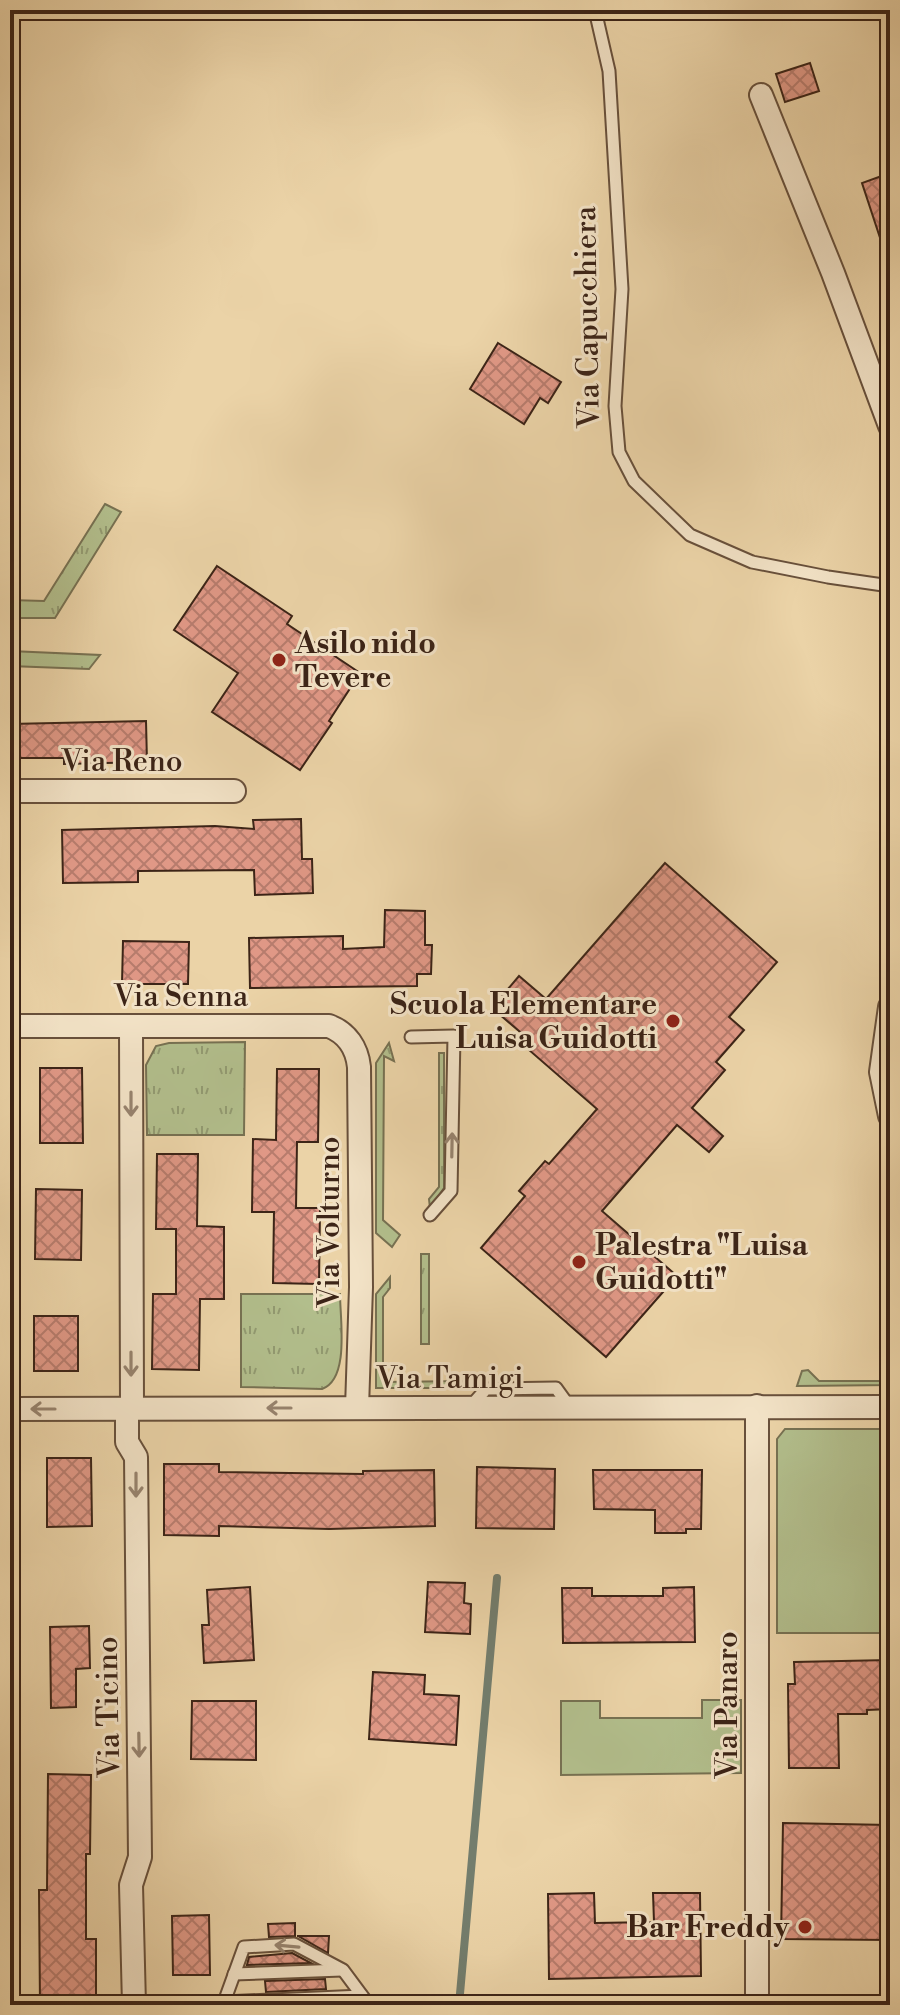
<svg xmlns="http://www.w3.org/2000/svg" width="900" height="2015" font-family="'Libre Bodoni',serif">
  <style>
    .grass { fill: url(#grass-tufts); stroke: #777152; stroke-width: 2 }
    .park { fill: #b2be8c; stroke: #777152; stroke-width: 2 }
    .lines { fill: none; stroke-linecap: round; stroke-linejoin: round }
    .stream { stroke: #737d6d; stroke-width: 8 }
    .building { fill: url(#building-cross-hatch); stroke: #3c2417; stroke-width: 2 }
    .service-casing { stroke: #68503b; stroke-width: 15 }
    .minor-casing { stroke: #68503b; stroke-width: 26 }
    .service { stroke: #f2e2c6; stroke-width: 11 }
    .minor { stroke: #f2e2c6; stroke-width: 22 }
    .oneway { stroke: #97836e }
    .poi-dot { fill: #8f2418; stroke: #f2e2c6; stroke-width: 3 }
    .labels { text-anchor: middle; stroke-width: 6; stroke-linejoin: round; paint-order: stroke }
    .street-label { font-size: 30px; fill: #3c2417; stroke: #f2e2c6 }
    .poi-label { font-size: 30px; font-weight: bold; fill: #3c2417; stroke: #f2e2c6; text-anchor: start }
  </style>
  <defs>
    <pattern id="grass-tufts" width="24" height="20" patternUnits="userSpaceOnUse" patternTransform="scale(2)"><rect width="24" height="20" fill="#b2be8c"/><path d="M3 7l-1-3M5 7V3M7 7l1-3M15 17l-1-3M17 17v-4M19 17l1-3" fill="none" stroke="#929a71"/></pattern>
    <pattern id="building-cross-hatch" width="8" height="8" patternUnits="userSpaceOnUse" patternTransform="scale(2)"><rect width="8" height="8" fill="#e09886"/><path d="M0 0l8 8M0 8l8-8" fill="none" stroke="#b77c6d"/></pattern>
  </defs>
  <rect width="100%" height="100%" fill="#ebd3a7"/>
  <filter id="stains"><feTurbulence type="fractalNoise" baseFrequency=".0025" numOctaves="4"/><feColorMatrix values="0 0 0 0 .2 0 0 0 0 .09 0 0 0 0 .02 0 0 0 .5 -.17"/></filter>
  <radialGradient id="worn" r=".72"><stop offset=".6" stop-color="#630" stop-opacity="0"/><stop offset="1" stop-color="#630" stop-opacity=".3"/></radialGradient>
  <g class="grass">
    <path d="M105,504L121,512L55,618H10V600L44,601Z"/>
    <path d="M10,651L100,655L89,669L10,666Z"/>
    <path d="M245,1042L244,1135H147L146,1065L156,1046L169,1043Z"/>
    <path d="M389,1043L394,1061L384,1056L383,1220L400,1235L392,1247L376,1233V1063Z"/>
    <path d="M439,1053H444V1188L430,1208L429,1199L439,1187Z"/>
    <rect x="421" y="1254" width="8" height="90"/>
    <path d="M390,1277V1288L383,1297V1382L466,1381V1388H376V1294Z"/>
    <path d="M241,1294H340C340,1319 350,1379 322,1389L241,1387Z"/>
    <path d="M808,1370L819,1381H890V1385L797,1386L802,1371Z"/>
  </g>
  <g class="park">
    <path d="M785,1429H890V1633H777V1439Z"/>
    <path d="M702,1700H741V1773L561,1775V1701H600V1718H702Z"/>
  </g>
  <g class="lines">
    <path class="stream" d="M459,2005L497,1578"/>
  </g>
  <g class="building">
    <path d="M810,63L819,91L785,102L776,74Z"/>
    <path d="M890,173V256H886L862,183Z"/>
    <path d="M498,343L561,382L548,403L540,398L524,424L470,389Z"/>
    <path d="M217,566L292,616L287,624L360,673L329,721L332,723L300,770L212,712L238,673L174,630Z"/>
    <path d="M146,721L147,762L64,764V758H10V724Z"/>
    <path d="M301,819L302,859H312L313,893L255,895L254,870L138,871V882L63,883L62,830L215,826L254,829L253,820Z"/>
    <path d="M665,863L777,962L729,1017L744,1030L716,1062L725,1070L692,1108L723,1136L709,1152L677,1125L602,1211L677,1276L606,1357L481,1248L525,1196L519,1191L545,1161L549,1164L597,1109L521,1043L526,1037L492,1008L519,976L546,999Z"/>
    <path d="M385,910L425,911V945H432L431,974H417V986L250,988L249,938L343,936V949L384,947Z"/>
    <path d="M123,941L189,942L188,984H122Z"/>
    <path d="M40,1068H82L83,1143H40Z"/>
    <path d="M277,1069H319L318,1142H297L296,1208H320L319,1284L273,1283L274,1212H252L253,1139L276,1140Z"/>
    <path d="M157,1154H198L197,1226L224,1227V1299H200L199,1370L152,1369L153,1294H176V1229H156Z"/>
    <path d="M36,1189L82,1190L81,1260L35,1259Z"/>
    <rect x="34" y="1316" width="44" height="55"/>
    <path d="M47,1458H91L92,1526L47,1527Z"/>
    <path d="M164,1464H219V1472L363,1474V1471L434,1470L435,1526L329,1529L219,1526V1536L164,1535Z"/>
    <path d="M477,1467L555,1469L554,1529L476,1528Z"/>
    <path d="M593,1470H702L701,1529H686V1533H655V1510L594,1509Z"/>
    <path d="M428,1582L465,1583L464,1603L471,1604L470,1634L425,1632Z"/>
    <path d="M250,1587L254,1660L204,1663L202,1625H209L207,1590Z"/>
    <path d="M694,1587L695,1642L563,1643L562,1588H592V1596H663V1588Z"/>
    <path d="M89,1626L90,1668L76,1669V1707L51,1708L50,1627Z"/>
    <path d="M889,1660L890,1709L867,1710V1714H838L839,1768H789L788,1684H795L794,1662Z"/>
    <path d="M373,1672L425,1675L424,1694L459,1696L456,1745L369,1739Z"/>
    <path d="M192,1701H256V1760L191,1759Z"/>
    <path d="M48,1774L91,1775L90,1854H86V1939H96V2005H40L39,1890H47Z"/>
    <path d="M783,1823L890,1825V1940L781,1939Z"/>
    <path d="M594,1893L595,1923L654,1922L653,1893H700L701,1976L549,1979L548,1894Z"/>
    <path d="M209,1915L210,1975H173L172,1916Z"/>
    <path d="M295,1923V1936L269,1937L268,1924Z"/>
    <path d="M297,1936H329L328,1953L298,1936Z"/>
    <path d="M292,1953L311,1963L247,1965L249,1957Z"/>
    <path d="M325,1979L326,1989L266,1992L265,1981Z"/>
  </g>
  <g class="lines">
    <g class="service-casing">
      <g id="service">
        <path d="M595,10L609,71L622,289L615,406L619,452L634,481L690,535L752,562L828,577L890,586"/>
        <path d="M411,1037L454,1036L451,1191L430,1215"/>
        <path d="M471,1406L486,1389L556,1388L569,1406"/>
        <path d="M234,1974L342,1970"/>
        <path d="M224,2002L362,1996"/>
        <path d="M223,2005L244,1947L294,1944L343,1970L369,2005"/>
      </g>
    </g>
    <g class="minor-casing">
      <g id="minor">
        <path d="M761,95L833,273L890,426"/>
        <path d="M10,791H234"/>
        <path d="M890,1007L881,1072L890,1116"/>
        <path d="M10,1026H329C347,1033 357,1048 359,1067L361,1287L357,1408"/>
        <path d="M131,1026L132,1409"/>
        <path d="M10,1409L890,1407"/>
        <path d="M127,1409V1442L136,1457L140,1857L131,1885L134,2005"/>
        <path d="M757,2005V1406"/>
      </g>
    </g>
    <use href="#service" class="service"/>
    <use href="#minor" class="minor"/>
  </g>
  <defs><path id="oneway-shaft" d="M-6 0H5M1.5-3L5.5 0L1.5 3" fill="none" stroke-width="1.6" stroke-linecap="round" stroke-linejoin="round" transform="scale(2)"/></defs>
  <g class="oneway">
    <use href="#oneway-shaft" transform="translate(131 1104) rotate(90)"/>
    <use href="#oneway-shaft" transform="translate(452 1145) rotate(-89)"/>
    <use href="#oneway-shaft" transform="translate(131 1364) rotate(90)"/>
    <use href="#oneway-shaft" transform="translate(279 1408) rotate(180)"/>
    <use href="#oneway-shaft" transform="translate(43 1409) rotate(-180)"/>
    <use href="#oneway-shaft" transform="translate(136 1485) rotate(90)"/>
    <use href="#oneway-shaft" transform="translate(139 1745) rotate(89)"/>
    <use href="#oneway-shaft" transform="translate(287 1946) rotate(-175)"/>
  </g>
  <g class="poi-dot">
    <circle cx="279" cy="660" r="8"/>
    <circle cx="673" cy="1021" r="8"/>
    <circle cx="579" cy="1262" r="8"/>
    <circle cx="805" cy="1927" r="8"/>
  </g>
  <g class="labels">
    <g class="street-label">
      <text transform="translate(587 317) rotate(-91)" y="10">Via Capucchiera</text>
      <text x="122" y="771">Via Reno</text>
      <text x="181" y="1006">Via Senna</text>
      <text transform="translate(329 1222) rotate(-90)" y="10">Via Volturno</text>
      <text x="450" y="1388">Via Tamigi</text>
      <text transform="translate(727 1705) rotate(-90)" y="10">Via Panaro</text>
      <text transform="translate(108 1707) rotate(-91)" y="10">Via Ticino</text>
    </g>
    <g class="poi-label">
      <text x="295" y="653">Asilo nido<tspan x="295" dy="34">Tevere</tspan></text>
      <text x="657" y="1014" text-anchor="end">Scuola Elementare<tspan x="657" dy="34">Luisa Guidotti</tspan></text>
      <text x="595" y="1255">Palestra "Luisa<tspan x="595" dy="34">Guidotti"</tspan></text>
      <text x="789" y="1937" text-anchor="end">Bar Freddy</text>
    </g>
  </g>
  <rect width="900" height="2015" fill="none" stroke="#ebd3a7" stroke-width="40"/>
  <rect x="12" y="12" width="876" height="1991" fill="none" stroke="#3c2417" stroke-width="4"/>
  <rect x="20" y="20" width="860" height="1975" fill="none" stroke="#3c2417" stroke-width="2"/>
  <rect width="100%" height="100%" filter="url(#stains)"/>
  <rect width="100%" height="100%" fill="url(#worn)"/>
</svg>
